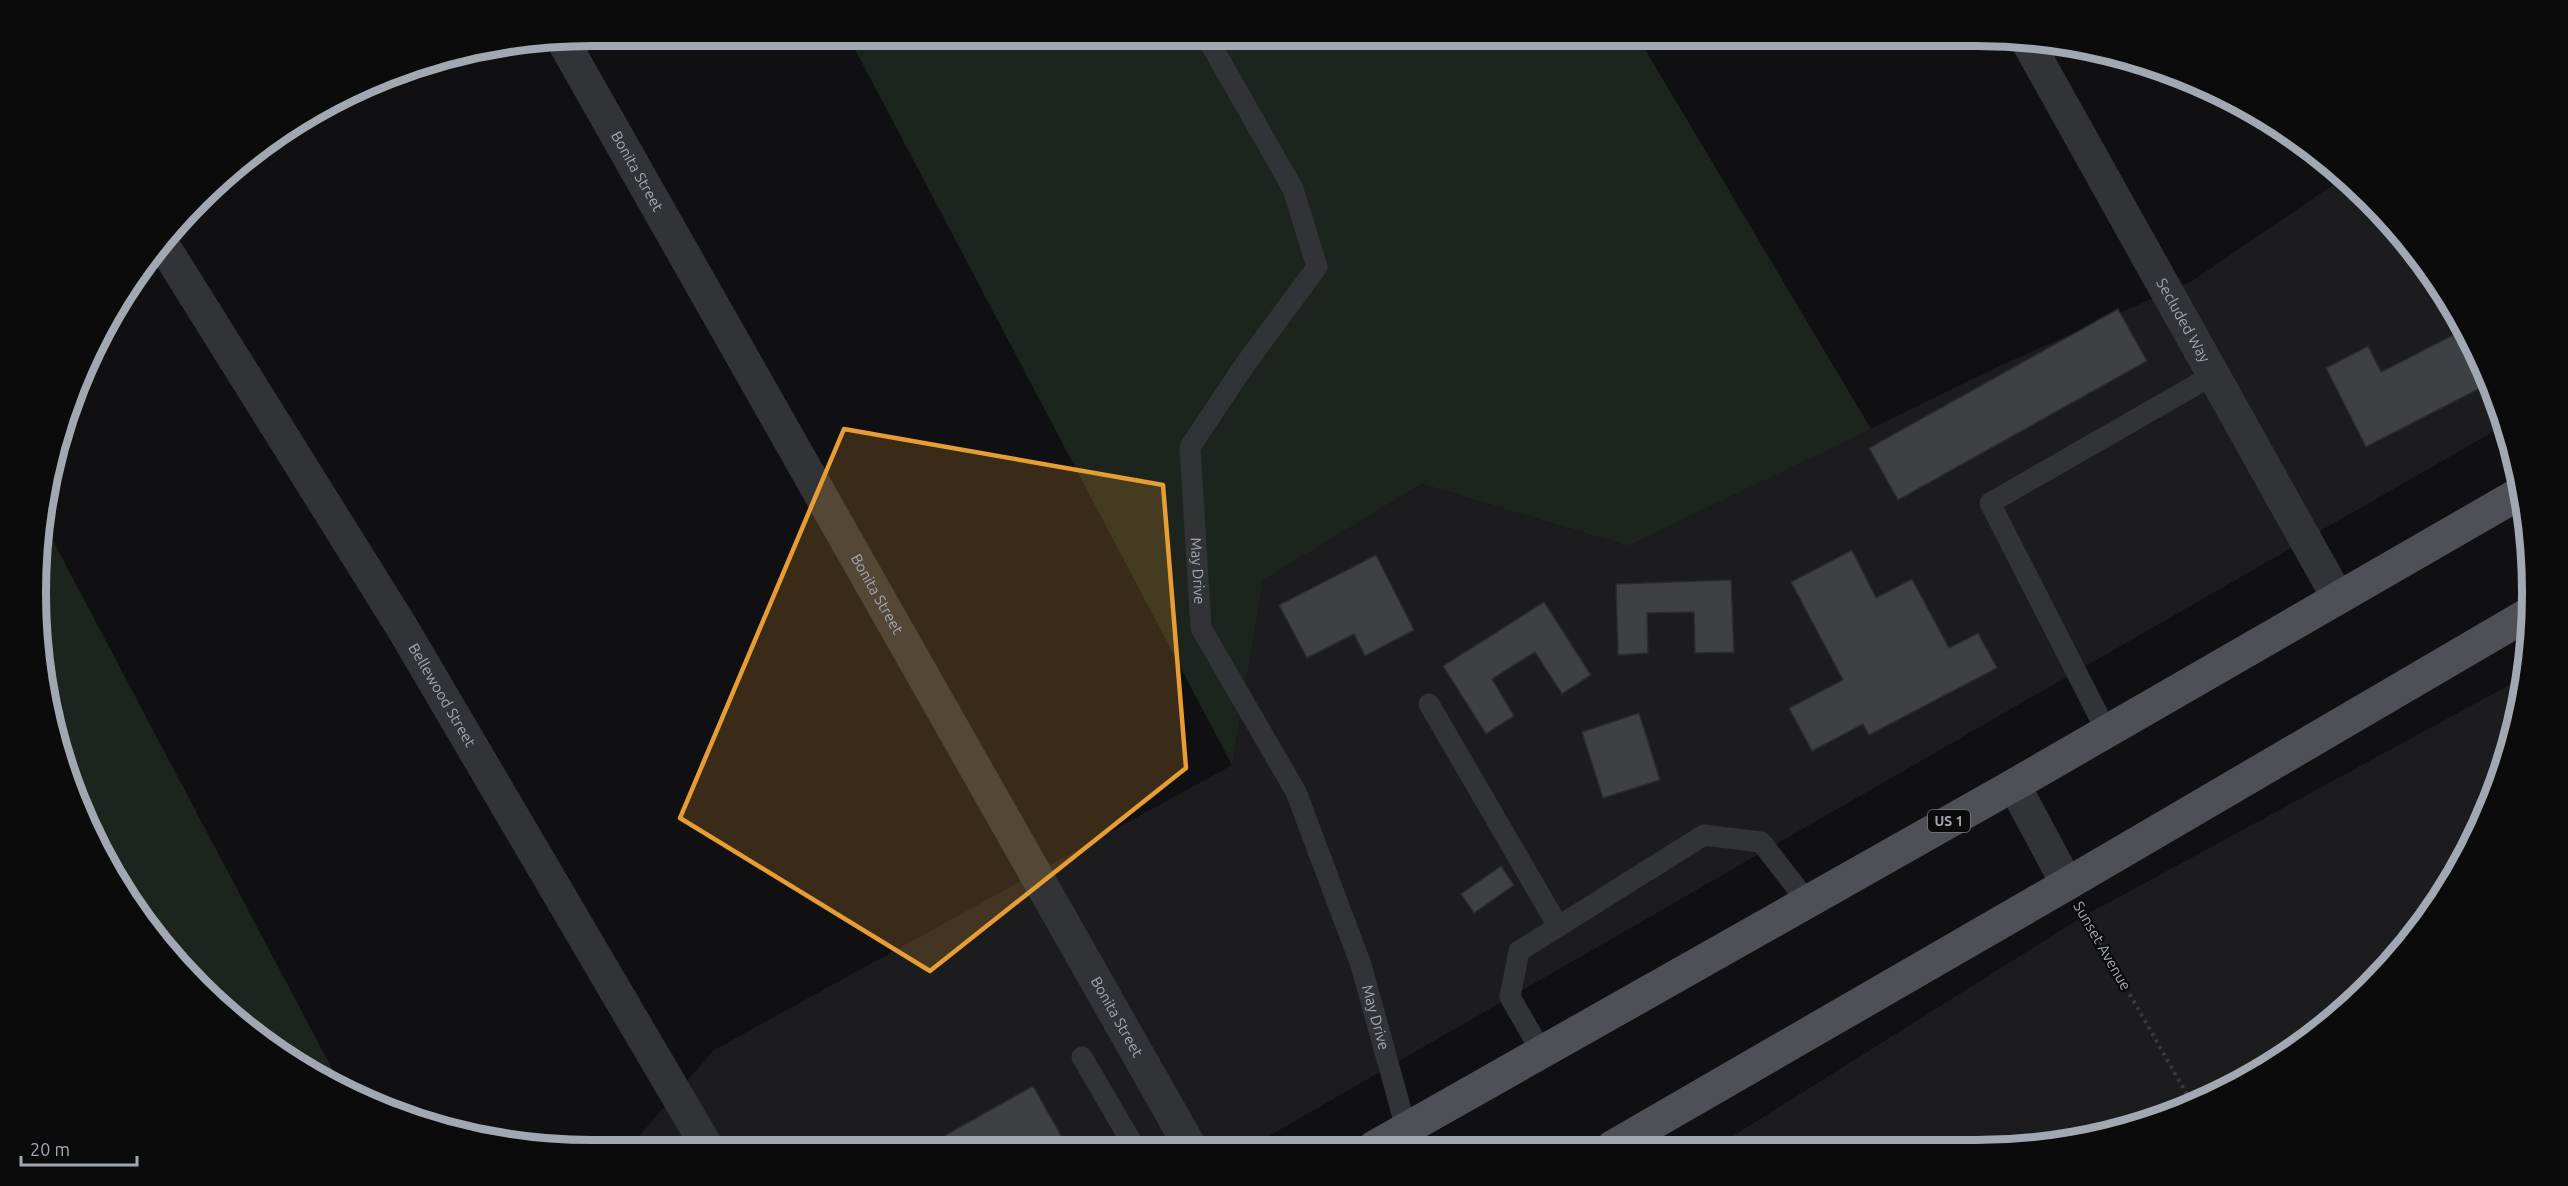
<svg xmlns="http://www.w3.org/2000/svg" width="2568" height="1186" font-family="Ubuntu,sans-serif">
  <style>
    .built { fill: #1c1c1e }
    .green { fill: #1d241d }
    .building { fill: #3f4044; stroke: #2a2b2d; stroke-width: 1.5 }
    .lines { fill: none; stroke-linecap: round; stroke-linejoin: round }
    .path { stroke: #383a3d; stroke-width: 4; stroke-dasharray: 3 4.5; stroke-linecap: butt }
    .service { stroke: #313336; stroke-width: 21 }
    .minor { stroke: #313336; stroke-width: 33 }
    .primary { stroke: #4e5055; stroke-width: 33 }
    .marked { fill: #e69d34; fill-opacity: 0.2; stroke: #e69d34; stroke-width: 4.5; stroke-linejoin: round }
    .labels { text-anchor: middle; stroke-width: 4.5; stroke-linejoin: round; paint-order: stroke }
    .shield { fill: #0b0b0c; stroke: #757980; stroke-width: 1.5 }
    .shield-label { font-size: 14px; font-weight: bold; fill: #a2a8b1 }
    .street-label { font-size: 15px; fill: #a2a8b1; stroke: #0b0b0c }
    .rim { fill: none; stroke: #a2a8b1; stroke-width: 8 }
  </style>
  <rect width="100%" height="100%" fill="#101012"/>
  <g class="built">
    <path d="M2343,178L2369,199L2438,283L2489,380L2503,426L1248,1148L627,1150L714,1050L1232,765L1263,580L1422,484L1628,546L2006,363L2192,281Z"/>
    <path d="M2524,677L2521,701L2490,806L2417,932L2314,1035L2188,1107L2048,1145L1717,1146L2084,916Z"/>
  </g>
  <g class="green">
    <path d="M848,36H1637L1871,429L1628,546L1422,484L1263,580L1232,765Z"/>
    <path d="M43,522L339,1082L226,1012L110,871L47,701L36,593Z"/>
  </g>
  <g class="building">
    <path d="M2118,309L2147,361L1898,500L1869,448Z"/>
    <path d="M2463,330L2490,383L2366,447L2326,368L2368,346L2381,372Z"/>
    <path d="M1852,550L1876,598L1912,579L1949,648L1978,633L1997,668L1869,735L1863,724L1812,751L1789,708L1843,680L1791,582Z"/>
    <path d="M1376,555L1414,630L1365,656L1354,634L1307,658L1279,605Z"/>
    <path d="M1731,580L1734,652L1695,653L1694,612L1647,613L1648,653L1618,655L1616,584Z"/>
    <path d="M1544,602L1591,675L1562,694L1535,652L1492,679L1514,716L1486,734L1443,666Z"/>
    <path d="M1639,713L1660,780L1603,798L1582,732Z"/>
    <path d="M1501,866L1514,885L1474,913L1461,894Z"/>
    <path d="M1033,1086L1068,1148L921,1149Z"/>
  </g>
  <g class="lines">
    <path class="path" d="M2085,916L2193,1105"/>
    <g class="service">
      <path id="s1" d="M1206,36L1293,189L1317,267L1246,363L1190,447L1201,628L1296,792L1361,965L1406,1128"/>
      <path d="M1429,704L1558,926"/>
      <path d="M2107,732L1990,503L2213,375"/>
      <path d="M1541,1051L1510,997L1519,951L1704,835L1761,842L1807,901"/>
      <path d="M1082,1057L1135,1148"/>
    </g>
    <g class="minor">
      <path id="s2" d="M563,41L1191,1148"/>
      <path id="s3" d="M2027,41L2338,598"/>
      <path id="s4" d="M165,248L403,629L709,1150"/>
      <path d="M2014,785L2067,884"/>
    </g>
    <g class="primary">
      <path d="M1374,1147L2014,785L2522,492"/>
      <path d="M1612,1147L2067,884L2530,613"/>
    </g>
  </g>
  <path class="marked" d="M844,429L1163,485L1186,768L930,971L680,818Z"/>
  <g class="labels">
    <rect class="shield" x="1928" y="810" width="42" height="22" rx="4.5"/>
    <g class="shield-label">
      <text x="1949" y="826">US 1</text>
    </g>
    <g class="street-label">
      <text dy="5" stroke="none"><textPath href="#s2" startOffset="150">Bonita Street</textPath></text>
      <text dy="5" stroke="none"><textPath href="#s3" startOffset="320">Secluded Way</textPath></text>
      <text dy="5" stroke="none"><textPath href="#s1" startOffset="602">May Drive</textPath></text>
      <text dy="5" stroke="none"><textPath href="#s2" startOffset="636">Bonita Street</textPath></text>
      <text dy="5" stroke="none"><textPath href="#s4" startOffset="526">Bellewood Street</textPath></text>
      <text transform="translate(2102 946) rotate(60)" y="5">Sunset Avenue</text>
      <text dy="5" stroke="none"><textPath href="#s2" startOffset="1122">Bonita Street</textPath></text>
      <text dy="5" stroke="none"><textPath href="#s1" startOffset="1088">May Drive</textPath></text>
    </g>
  </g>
  <path d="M0 0H2568V1186H0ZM592 46H1976A546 546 0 0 1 2522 592V594A546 546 0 0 1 1976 1140H592A546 546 0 0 1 46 594V592A546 546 0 0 1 592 46Z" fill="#0b0b0c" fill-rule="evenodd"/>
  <path class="rim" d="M592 46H1976A546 546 0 0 1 2522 592V594A546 546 0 0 1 1976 1140H592A546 546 0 0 1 46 594V592A546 546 0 0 1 592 46Z"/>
  <path d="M21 1156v9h116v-9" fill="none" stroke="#a2a8b1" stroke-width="3"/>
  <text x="30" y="1156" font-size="18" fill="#a2a8b1" stroke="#0b0b0c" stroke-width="4.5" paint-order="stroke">20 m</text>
</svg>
